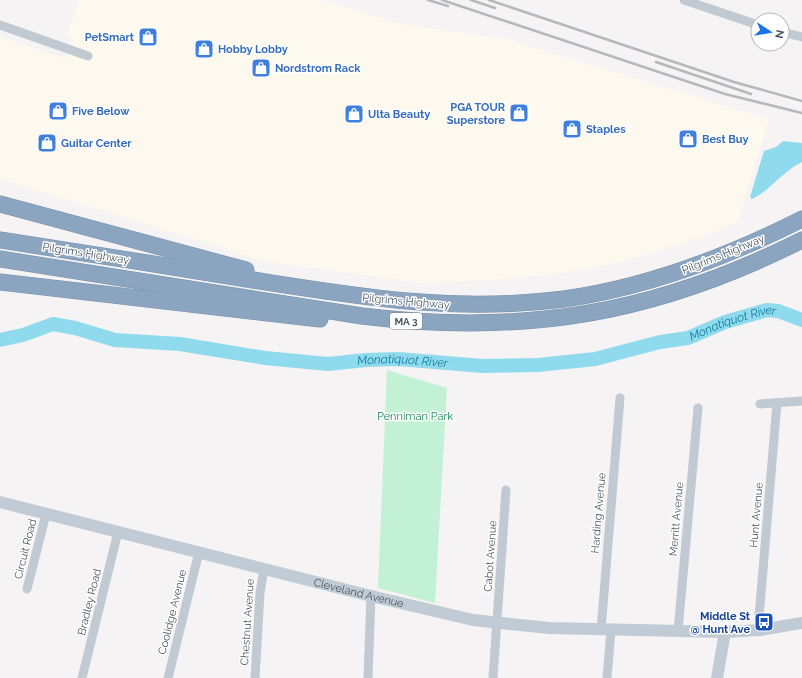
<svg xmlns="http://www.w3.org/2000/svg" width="802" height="678" font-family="Raleway,sans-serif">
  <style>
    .commercial { fill: #fdf9ef }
    .green { fill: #c3f1d5 }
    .water { fill: #90daee }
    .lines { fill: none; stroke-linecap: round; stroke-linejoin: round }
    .river { stroke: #90daee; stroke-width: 14 }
    .highway-casing { stroke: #7690ad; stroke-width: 17 }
    .street { stroke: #c1cad2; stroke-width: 9 }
    .secondary { stroke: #c1cbd6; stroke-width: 12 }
    .highway { stroke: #8ba5c1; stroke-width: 16 }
    .rail { stroke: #b5b8bd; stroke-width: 2.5 }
    .labels { text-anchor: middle; stroke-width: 3; stroke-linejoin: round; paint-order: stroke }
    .shield { fill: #fff; stroke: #808990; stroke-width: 1 }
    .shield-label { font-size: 10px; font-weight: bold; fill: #4a5661 }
    .shop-label { font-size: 11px; font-weight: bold; fill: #366cbe; stroke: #fff; text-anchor: start }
    .street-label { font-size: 11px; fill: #4a5661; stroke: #fff }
    .park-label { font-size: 11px; fill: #17864f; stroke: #fff }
    .transit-label { font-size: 11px; font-weight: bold; fill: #164399; stroke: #fff; text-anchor: end }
    .water-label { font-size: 12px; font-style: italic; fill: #0c7c9b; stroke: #fff }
  </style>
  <rect width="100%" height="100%" fill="#f5f3f3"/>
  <path class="commercial" d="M79,0H322L401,24L502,38L769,119L738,222L710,234L653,253L594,268L564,273L504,279L421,283L269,262L0,179V37L66,59L73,38L67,35Z"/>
  <path class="green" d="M387,370L447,388L435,603L378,588Z"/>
  <path class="water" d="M783,141L802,143V162C783,171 771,190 752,199L750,197L764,151L776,147Z"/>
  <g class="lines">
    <path class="river" id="s1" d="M0,340L23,335L53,324L75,328L115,340L180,344L265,358L328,364L366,360L398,359L483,366L538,365L595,359L660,342L688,338L725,322L767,310L778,311L802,320"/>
    <g class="highway-casing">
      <g id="highway">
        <path d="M0,204L246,270"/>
        <path d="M0,240C84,253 169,266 253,280C361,297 455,313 564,299C649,287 727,257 802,219"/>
        <path d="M0,259L362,316C525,336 655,314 802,240"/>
        <path d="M0,282L320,319"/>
      </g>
    </g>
    <g class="street">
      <path d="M684,0L758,25"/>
      <path d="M0,25L88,56"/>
      <path d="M782,32L802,37"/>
      <path d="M760,404L802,401"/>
      <path d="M27,589L46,514"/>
      <path d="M601,630L620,398"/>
      <path d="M760,630L759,617L777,403"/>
      <path d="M678,631L698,408"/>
      <path d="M82,678L118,532"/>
      <path d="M168,678L199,552"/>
      <path d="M255,678L260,593L264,569"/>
      <path d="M368,678L371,596"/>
      <path d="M493,678L506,490"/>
      <path d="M607,678L611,630"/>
    </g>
    <g class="secondary">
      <path id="s2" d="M0,502L371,596L473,620L549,628L725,632L760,630L802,623"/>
      <path d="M717,678L725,632"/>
    </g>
    <use href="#highway" class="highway"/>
    <g class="rail">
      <path d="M428,0L448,6"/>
      <path d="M442,0L725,94L802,113"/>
      <path d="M471,0L495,8"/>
      <path d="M489,0L734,82L802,101"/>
      <path d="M656,62L751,94"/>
    </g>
  </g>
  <defs>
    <g id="shop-square" transform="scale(1)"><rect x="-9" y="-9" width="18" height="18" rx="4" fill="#3f7fe0" stroke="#fff"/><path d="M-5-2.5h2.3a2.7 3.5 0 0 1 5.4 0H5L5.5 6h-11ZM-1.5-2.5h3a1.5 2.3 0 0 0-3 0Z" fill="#fff"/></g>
    <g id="bus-square" transform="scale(1)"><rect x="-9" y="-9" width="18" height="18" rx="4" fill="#1a4fb4" stroke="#fff"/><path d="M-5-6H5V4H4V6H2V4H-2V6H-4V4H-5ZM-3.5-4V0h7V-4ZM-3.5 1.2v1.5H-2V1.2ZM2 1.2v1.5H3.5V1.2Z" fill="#fff"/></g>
  </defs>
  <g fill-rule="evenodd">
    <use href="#shop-square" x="148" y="37"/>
    <use href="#shop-square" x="204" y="49"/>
    <use href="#shop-square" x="261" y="68"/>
    <use href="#shop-square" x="58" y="111"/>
    <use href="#shop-square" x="519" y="113"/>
    <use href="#shop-square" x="354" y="114"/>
    <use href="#shop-square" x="572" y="129"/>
    <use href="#shop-square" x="688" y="139"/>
    <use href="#shop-square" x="47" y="143"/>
    <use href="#bus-square" x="764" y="622"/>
  </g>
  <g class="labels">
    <rect class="shield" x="390" y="313" width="32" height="16" rx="3"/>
    <g class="shield-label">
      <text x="406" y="325">MA 3</text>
    </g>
    <g class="shop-label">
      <text x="134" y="41" text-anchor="end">PetSmart</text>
      <text x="218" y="53">Hobby Lobby</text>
      <text x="275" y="72">Nordstrom Rack</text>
      <text x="505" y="111" text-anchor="end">PGA TOUR<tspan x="505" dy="13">Superstore</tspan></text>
      <text x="72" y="115">Five Below</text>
      <text x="368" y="118">Ulta Beauty</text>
      <text x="586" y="133">Staples</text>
      <text x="702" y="143">Best Buy</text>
      <text x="61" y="147">Guitar Center</text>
    </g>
    <g class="street-label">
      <text transform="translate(86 253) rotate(9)" y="4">Pilgrims Highway</text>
      <text transform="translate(723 254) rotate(-22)" y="4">Pilgrims Highway</text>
      <text transform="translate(406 301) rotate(5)" y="4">Pilgrims Highway</text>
      <text transform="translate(598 513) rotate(-85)" y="4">Harding Avenue</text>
      <text transform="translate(756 515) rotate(-85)" y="4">Hunt Avenue</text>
      <text transform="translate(676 519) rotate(-85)" y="4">Merritt Avenue</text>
      <text transform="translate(25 549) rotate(-76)" y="4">Circuit Road</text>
      <text transform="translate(490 556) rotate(-86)" y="4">Cabot Avenue</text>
      <text dy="4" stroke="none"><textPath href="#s2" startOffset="370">Cleveland Avenue</textPath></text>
      <text transform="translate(89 602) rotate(-76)" y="4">Bradley Road</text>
      <text transform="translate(172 612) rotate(-76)" y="4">Coolidge Avenue</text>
      <text transform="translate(247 622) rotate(-86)" y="4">Chestnut Avenue</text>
    </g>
    <g class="park-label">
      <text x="415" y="420">Penniman Park</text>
    </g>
    <g class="transit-label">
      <text x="750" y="620">Middle St<tspan x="750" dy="13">@ Hunt Ave</tspan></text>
    </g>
    <g class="water-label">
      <text dy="4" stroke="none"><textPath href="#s1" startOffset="745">Monatiquot River</textPath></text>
      <text dy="4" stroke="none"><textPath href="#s1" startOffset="409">Monatiquot River</textPath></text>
    </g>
  </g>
  <g transform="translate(770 32) rotate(102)"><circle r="19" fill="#ffffff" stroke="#b7bbc0"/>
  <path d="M0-3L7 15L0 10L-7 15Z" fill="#1a73e8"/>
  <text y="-6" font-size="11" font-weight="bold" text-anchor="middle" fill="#4a5661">N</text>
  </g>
</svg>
